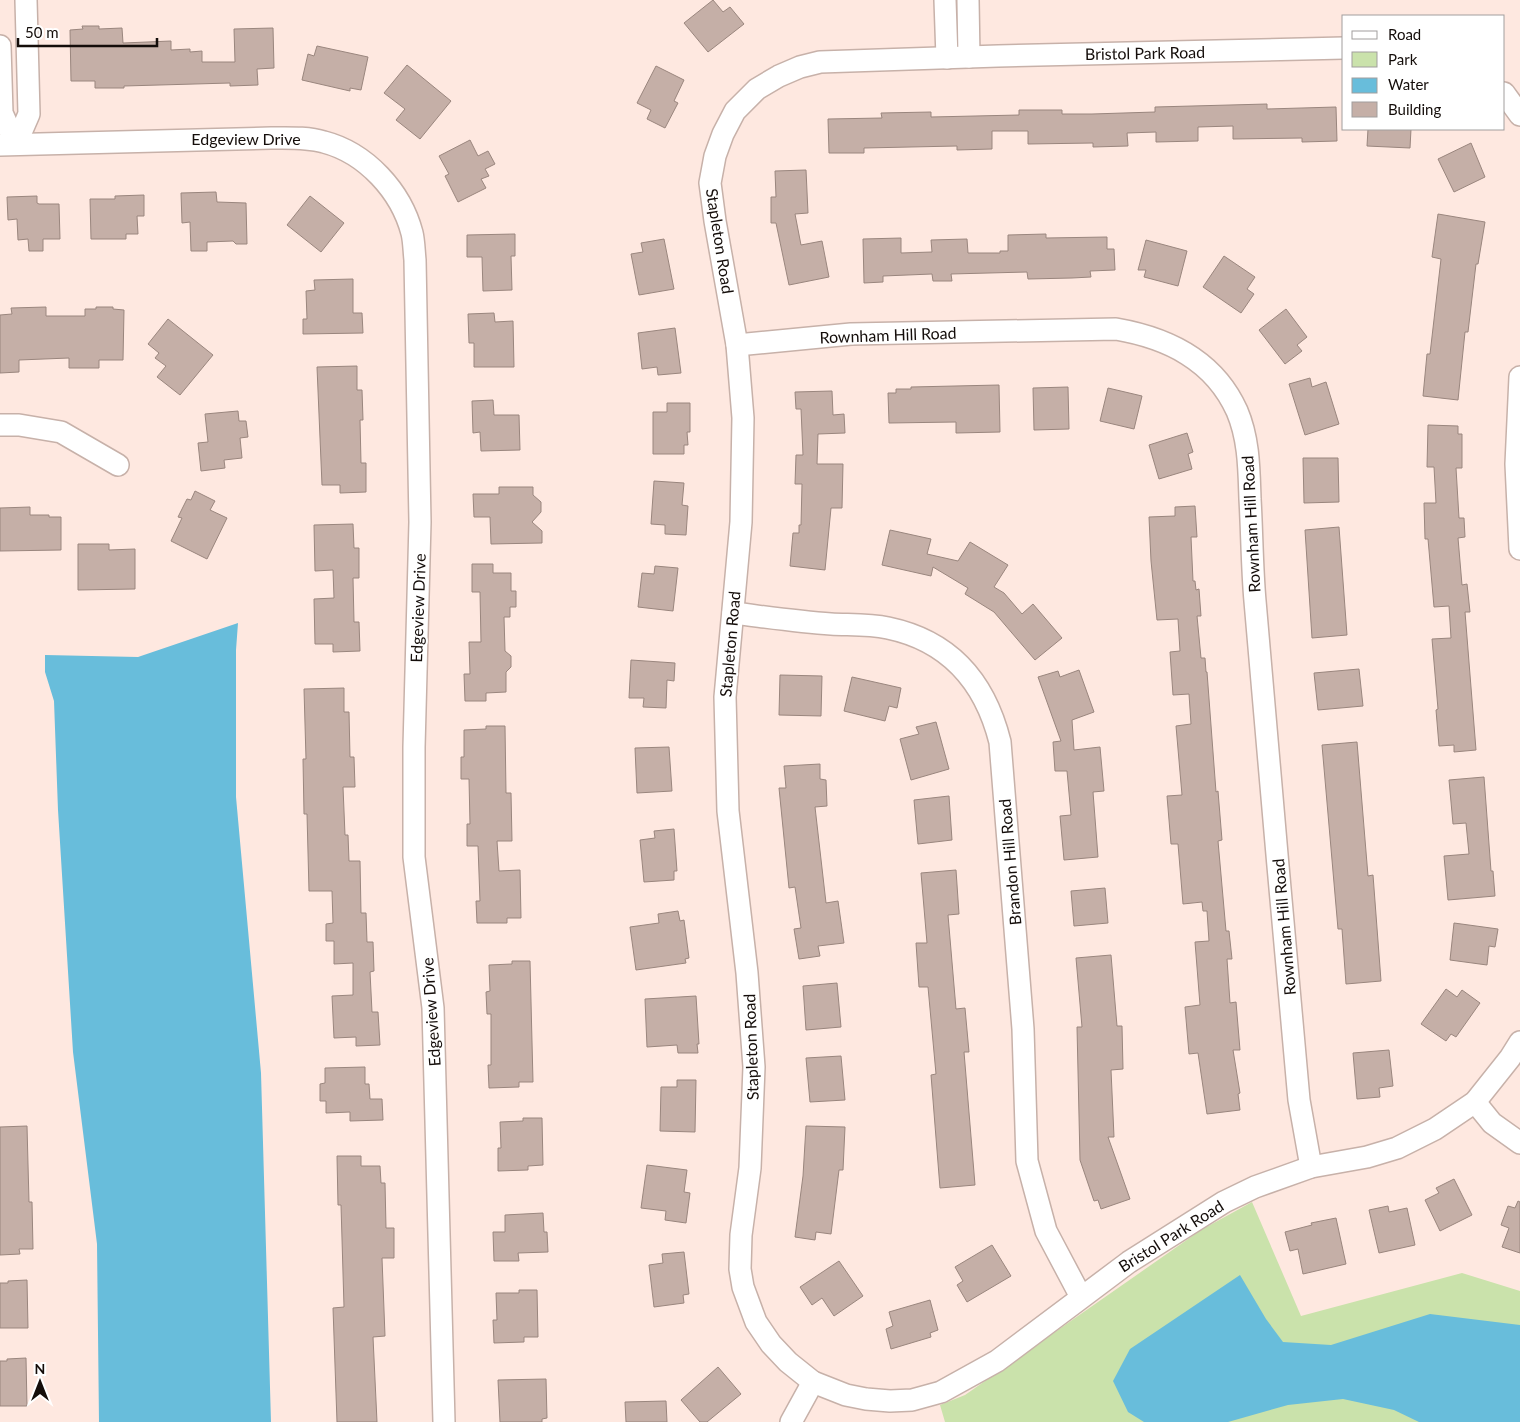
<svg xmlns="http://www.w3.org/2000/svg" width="1520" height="1422" font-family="Lato,sans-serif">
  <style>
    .green { fill: #cae2ab }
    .water { fill: #68bddb }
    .building { fill: #c5afa7; stroke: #9a867e }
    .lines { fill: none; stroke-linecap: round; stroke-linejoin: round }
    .minor-casing { stroke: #c7b1a9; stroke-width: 24 }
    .minor { stroke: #fff; stroke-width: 21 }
    .labels { text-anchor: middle; stroke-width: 4; stroke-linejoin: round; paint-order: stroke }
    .street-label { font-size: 16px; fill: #140d0a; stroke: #fff }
  </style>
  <rect width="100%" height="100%" fill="#fee8e0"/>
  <path class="green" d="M1252,1202L1301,1316L1462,1273L1520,1291V1422H945L940,1405L965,1395L1201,1230Z"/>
  <g class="water">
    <path d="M238,623L236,650V797L261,1073L271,1422H99L97,1244L73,1052L58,810L54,701L45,672V655L138,657Z"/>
    <path d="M1240,1275L1266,1319L1283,1342L1331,1345L1430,1314L1520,1325V1422H1419L1394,1410L1343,1399L1288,1405L1228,1422H1144L1128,1412L1113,1381L1130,1349Z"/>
  </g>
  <g class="building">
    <path d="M713,0L723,12L730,7L744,24L708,52L684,23Z"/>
    <path d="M82,26H99V29L122,28L123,43L171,41V50L190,49V52L202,51V62H235L234,29L273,28L274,68L257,69L258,85L230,86V83L124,86V88H95V81H71L70,30L83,29Z"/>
    <path d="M317,46L368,57L361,90L350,88V91L302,80L308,54L314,56Z"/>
    <path d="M407,65L451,101L420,139L396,120L405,109L384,93Z"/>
    <path d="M656,66L684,80L674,101L678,103L665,128L647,119L651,110L637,103Z"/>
    <path d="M1267,104V109L1336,107L1337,141L1302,142V138L1233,139V126L1198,127V141L1156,142V132L1127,133L1128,146L1093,147V143L1028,144V131H992V149L957,150V146L864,148V153H829L828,119L882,118L881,113L931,112V117L1019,115V110H1062V114H1092L1155,112V107Z"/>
    <path d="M1368,129H1411L1410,148L1367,146Z"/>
    <path d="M470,140L478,156L488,151L495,164L485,169L489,176L481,179L486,188L458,202L445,176L449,174L439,156Z"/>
    <path d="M1471,143L1485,177L1454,192L1438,159Z"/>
    <path d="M806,170L808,213L795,214L801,245L822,241L829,277L789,285L776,223H771V197H776L775,171Z"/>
    <path d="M216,192L217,202L246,203L247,244H236L233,241L207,242V251H191L190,222L182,223L181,193Z"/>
    <path d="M144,195V216H137L138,234H126V239H91L90,199H115V196Z"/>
    <path d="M37,196V203L39,204H59L60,239H43V251H29L28,239L18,240L17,219L8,220L7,197Z"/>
    <path d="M310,196L344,223L321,252L287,225Z"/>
    <path d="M1438,214L1485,222L1478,264H1476L1468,332H1465L1458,400L1423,396L1427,354H1430L1441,259L1432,257Z"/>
    <path d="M515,234V256H511L512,290L483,291L482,257H467V235Z"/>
    <path d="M1046,234V238L1107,237V249H1114L1115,270L1090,271L1091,277L1072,278L1028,279L1027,272L951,274L952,281H933L932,274L883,276V282L864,283L863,239L901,238V253L932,252L931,240L967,239L968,253H1000V251H1008V235Z"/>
    <path d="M664,239L674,289L639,295L631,254L643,252L641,243Z"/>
    <path d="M1146,240L1187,251L1178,286L1144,277L1146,270H1138Z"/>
    <path d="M1224,256L1255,277L1247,289L1254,294L1241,313L1203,287Z"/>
    <path d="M353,279V313H362L363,333L303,334V319H307L306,291L315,290L314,280Z"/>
    <path d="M46,307V316H85V309H96V307H113V309L124,310L123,360H99V368H69V358L19,360V372L0,373V315L12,314L11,308Z"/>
    <path d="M1286,309L1307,337L1297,345L1302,351L1285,364L1259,330Z"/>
    <path d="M494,313L495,322L513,321L514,367H474V343H469L468,314Z"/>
    <path d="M168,319L213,355L180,395L157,377L166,366L155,358L159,353L148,344Z"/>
    <path d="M675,328L681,373L658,375L657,367L642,369L638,333Z"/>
    <path d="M357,366V390H362L363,420H360L361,463H366V492L340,493V485H322L317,367Z"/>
    <path d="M1310,378L1312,387L1326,382L1339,424L1305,435L1289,384Z"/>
    <path d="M999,385L1000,432L956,433V422L889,423L888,393H896V389H911V387Z"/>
    <path d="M1068,387L1069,429L1034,430L1033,388Z"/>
    <path d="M1108,388L1142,396L1134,429L1100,421Z"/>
    <path d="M832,391L833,415L844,414L845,433L818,434L817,464H843L842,508H831L825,570L790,566L793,533H799V525H801L802,484H795L796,455H803L801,409H796L795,392Z"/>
    <path d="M493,400L494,415H519L520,450L481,451L480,432L473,433L472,401Z"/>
    <path d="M667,403H690V432H687L688,445H684V454H653V412H667Z"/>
    <path d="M238,411L239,421H246L248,437L240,438L242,458L224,460L225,468L201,471L198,443L208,442L205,414Z"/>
    <path d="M1428,425L1458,426V434H1462V468H1456L1459,518H1464L1465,537L1458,538L1462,585L1467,584L1470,612H1465L1476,750L1454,752V745L1439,746L1436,710L1438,709L1432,639L1451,638L1449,606L1434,607L1428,539H1425L1424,503H1436L1434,467H1427Z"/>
    <path d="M1187,433L1193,452L1188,454L1192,469L1159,479L1149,445Z"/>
    <path d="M1303,458H1338L1339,502L1304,503Z"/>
    <path d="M654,481L684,483L682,505L688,506L686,535L665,534V525L651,524Z"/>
    <path d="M499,487H533V495L541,502V512L532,522L542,531V543L491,544L490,517H474L473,494H499Z"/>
    <path d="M195,491L215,501L210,510L227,518L207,559L171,541L182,518L178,517L187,499L191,500Z"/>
    <path d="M1195,506L1197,537H1191L1193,581H1195L1196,590L1199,589L1201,616H1197L1201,658H1205L1206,672H1207L1216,792L1218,791L1222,840L1218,841L1226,931H1229L1232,959H1227L1230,1003L1236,1002L1240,1050H1233L1240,1093L1238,1094L1240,1110L1207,1114L1198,1053L1189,1054L1185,1007L1200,1005L1195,942L1209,941L1207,911H1203L1202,902L1183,904L1178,844H1171L1167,796L1182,795L1176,726L1191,724L1189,694L1173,695L1170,652L1180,651L1178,619L1157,620L1151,561L1149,517L1175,516V507Z"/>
    <path d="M30,507V515H49V517H61V550L0,551V508Z"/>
    <path d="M353,524L354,548H359V578H353L354,622H359L360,651L333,652V644H315L314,599L334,598L333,570L315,571L314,525Z"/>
    <path d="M1339,527L1347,635L1312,638L1305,530Z"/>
    <path d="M890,530L931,539L927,554L958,561L970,542L1008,565L994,587L1004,593L1022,614L1033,604L1062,638L1035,660L994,612L965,594L968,588L933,567L931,576L882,565Z"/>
    <path d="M78,544H109V550L135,549V589L78,590Z"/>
    <path d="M472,564H493V573H511V591H516V607H510V617H504L505,651L511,656V667L506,672V692L486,693V701H465L464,674H470L469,642H481L480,592H472Z"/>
    <path d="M655,566L678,568L673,611L638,607L642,573L654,574Z"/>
    <path d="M631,660L675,663L674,681L667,680L666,708L643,707L644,698H629Z"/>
    <path d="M1359,669L1363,706L1318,710L1314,673Z"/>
    <path d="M1079,670L1094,712L1072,720L1074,750L1100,747L1104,791L1093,792L1098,857L1064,860L1060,816L1071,815L1067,771H1055L1053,742L1061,741L1038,677L1058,671L1060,677Z"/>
    <path d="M780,675L822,676L821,716L779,715Z"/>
    <path d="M852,677L901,688L897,708L889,706L885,721L844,711Z"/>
    <path d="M344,688V712H349L350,757H354L355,787H343L345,835H348L349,861H360L361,913H366L367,942H373L374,971L370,972L372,1012H378L380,1045L356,1046V1037L334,1038L332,996L353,995V963L334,964V941H326V924L333,923L332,891H309L307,814H304L303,759H306L304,689Z"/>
    <path d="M936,722L949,769L911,780L900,739L919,734L916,727Z"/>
    <path d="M486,726H505L506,793H511L512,841H497L499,871L520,870L521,918H507V923H477L476,901H480L478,846H467V824H470L469,779H461V757H464V730L486,729Z"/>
    <path d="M1357,742L1368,876L1373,875L1381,981L1346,984L1342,929H1338L1322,745Z"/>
    <path d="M669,747L672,791L637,793L635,748Z"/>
    <path d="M820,764V779L826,780L827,806L815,807L826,903L838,901L844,943L818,946L820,956L799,959L794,929L801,928L795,887L789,888L779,788H786L784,766Z"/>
    <path d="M1484,777L1491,871H1493L1495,896L1448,900L1444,856L1469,854L1466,823L1453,824L1449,780Z"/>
    <path d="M949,796L952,840L918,844L914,800Z"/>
    <path d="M674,829L677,871H674V880L644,882L640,840L655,838L654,831Z"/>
    <path d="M956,870L959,914L948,915L956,1009L965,1008L969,1052H964L975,1185L940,1188L931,1075L936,1074L928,987H919L916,943H927L921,873Z"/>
    <path d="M1105,888L1108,923L1074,926L1071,891Z"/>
    <path d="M678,911L680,921L684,920L689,958L685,959L686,963L636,970L630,927L659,923L658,914Z"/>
    <path d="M1454,923L1498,929L1495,947L1489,946L1487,965L1450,960Z"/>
    <path d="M1111,955L1117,1026H1122L1123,1069L1111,1070L1114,1137H1108L1130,1199L1101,1209L1098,1200L1094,1201L1080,1160L1077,1027H1082L1076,958Z"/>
    <path d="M512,961H530L533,1082H519V1087L489,1088L488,1065H491V1014H487L486,992L490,991L489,965L512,964Z"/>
    <path d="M837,983L841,1027L806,1030L803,986Z"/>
    <path d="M1446,989L1457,997L1462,990L1480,1003L1456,1037L1451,1034L1446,1041L1421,1024Z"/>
    <path d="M696,996L699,1044H697L698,1053H678L677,1045L647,1047L645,999Z"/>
    <path d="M1389,1050L1393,1086L1379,1088L1380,1097L1357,1099L1353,1053Z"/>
    <path d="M841,1056L845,1100L810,1102L806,1058Z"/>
    <path d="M365,1067V1084H369L370,1099H382L383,1120L350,1121V1112L326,1113V1101H320V1084L325,1083V1068Z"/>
    <path d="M677,1080H696L695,1132L660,1131L661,1087H677Z"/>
    <path d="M523,1118H542L543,1165L528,1166V1170L498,1171V1148H501L500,1122L523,1121Z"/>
    <path d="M27,1126L29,1202H32L33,1249H19L20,1254L0,1255V1127Z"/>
    <path d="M806,1126L845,1127L843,1170H839L831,1234L816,1232L815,1240L795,1237L803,1176Z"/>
    <path d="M337,1156H361V1166H380L381,1183H385L386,1228H394V1258H382L385,1336L373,1337L377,1422H337L333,1308L344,1307L341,1205H338Z"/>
    <path d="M647,1165L687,1170L684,1192L690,1193L686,1223L665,1220L666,1211L641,1208Z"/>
    <path d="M1454,1179L1472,1215L1440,1231L1425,1200L1439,1193L1436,1188Z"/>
    <path d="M1518,1201L1520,1202V1253L1502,1247L1509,1228L1501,1225L1508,1206L1515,1208Z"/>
    <path d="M1388,1206L1389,1212L1407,1208L1415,1245L1379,1253L1369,1210Z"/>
    <path d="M543,1213L544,1232H547L548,1252L518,1253L519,1261H494L493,1232H505V1215Z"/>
    <path d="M1336,1218L1346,1264L1303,1274L1298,1249L1290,1251L1285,1232L1312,1225L1311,1223Z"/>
    <path d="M992,1245L1011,1276L967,1302L957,1285L963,1281L955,1267Z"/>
    <path d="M684,1252L689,1294L683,1295L684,1303L654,1307L649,1265L663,1263L662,1254Z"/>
    <path d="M839,1261L863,1296L834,1316L822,1298L812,1305L800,1287Z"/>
    <path d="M27,1280L28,1328H0V1283H8V1281Z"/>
    <path d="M519,1290H537L538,1337H524V1342L494,1343L493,1320H497L496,1293H519Z"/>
    <path d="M930,1300L938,1330L930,1333L931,1337L891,1349L886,1329L893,1326L889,1312Z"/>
    <path d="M26,1358L27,1406H0V1361H7V1359Z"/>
    <path d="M718,1367L741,1394L707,1422H700L681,1400Z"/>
    <path d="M546,1379L547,1418L542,1419V1422H500L498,1380Z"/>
    <path d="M666,1401L667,1422H626L625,1402Z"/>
  </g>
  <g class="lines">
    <g class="minor-casing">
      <g id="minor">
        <path d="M945,0L947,58"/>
        <path d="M968,0L969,57"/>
        <path d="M0,46L2,113L16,144"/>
        <path d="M1344,48L998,56L820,62L800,67L779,76L757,89L735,111L723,134L715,156L710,183L715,221L737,345L743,418L741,522L725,697L728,811L747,973L754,1067L750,1168L741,1235L740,1269L743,1287L756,1322L771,1344L788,1362L813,1382L846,1395L866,1399L890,1401L912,1400L941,1392L997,1361L1129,1262L1224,1202L1255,1187L1311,1167L1367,1157L1397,1148L1435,1129L1475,1102L1510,1058L1520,1042"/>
        <path d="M1504,93L1520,115"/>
        <path d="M16,144L29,114L26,0"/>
        <path d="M0,145L271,138C289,138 307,137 324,142C366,153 401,191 412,233C414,241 414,251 415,260L420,522L414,747V857L433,1008L444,1422"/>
        <path d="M737,345L851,334L1116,329C1168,338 1214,360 1237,411C1249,439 1249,469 1250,499C1252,533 1252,567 1255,601C1269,767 1284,934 1299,1100L1311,1167"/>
        <path d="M1520,377L1516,464L1520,549"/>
        <path d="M0,425H19L61,432L118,465"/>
        <path d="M733,613C766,617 798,622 831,624C850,625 869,624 888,628C950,641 985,682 1000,742L1023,1029L1027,1161L1046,1231L1081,1297"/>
        <path d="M1475,1102L1492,1123L1520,1143"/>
        <path d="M791,1422L813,1382"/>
      </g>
    </g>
    <use href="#minor" class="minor"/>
  </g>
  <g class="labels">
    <g class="street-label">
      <text transform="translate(1145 53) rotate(-1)" y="6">Bristol Park Road</text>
      <text x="246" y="145">Edgeview Drive</text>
      <text transform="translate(720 241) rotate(81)" y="6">Stapleton Road</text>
      <text transform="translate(888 335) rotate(-2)" y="6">Rownham Hill Road</text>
      <text transform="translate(1251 524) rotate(-93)" y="6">Rownham Hill Road</text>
      <text transform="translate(418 608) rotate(-88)" y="6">Edgeview Drive</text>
      <text transform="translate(730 644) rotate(-85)" y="6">Stapleton Road</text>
      <text transform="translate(1010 862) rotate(-95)" y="6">Brandon Hill Road</text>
      <text transform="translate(1284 927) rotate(-95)" y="6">Rownham Hill Road</text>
      <text transform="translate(431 1012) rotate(-94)" y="6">Edgeview Drive</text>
      <text transform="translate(751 1047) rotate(-92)" y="6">Stapleton Road</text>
      <text transform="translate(1171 1236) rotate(-32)" y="6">Bristol Park Road</text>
    </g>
  </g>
  <rect x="1342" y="15" width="162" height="115" fill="#ffffff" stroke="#a19e9d"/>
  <rect x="1352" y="31" width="25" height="8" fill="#ffffff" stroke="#a19e9d"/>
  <text x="1388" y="40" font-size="15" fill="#140d0a">Road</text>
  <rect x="1352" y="52" width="25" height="15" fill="#cae2ab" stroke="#a19e9d"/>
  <text x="1388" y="65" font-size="15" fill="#140d0a">Park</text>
  <rect x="1352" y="78" width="25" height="15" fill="#68bddb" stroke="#a19e9d"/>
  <text x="1388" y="90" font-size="15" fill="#140d0a">Water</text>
  <rect x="1352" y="102" width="25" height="15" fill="#c5afa7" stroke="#a19e9d"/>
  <text x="1388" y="115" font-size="15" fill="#140d0a">Building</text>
  <g transform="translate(40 1382)" stroke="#ffffff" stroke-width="4" paint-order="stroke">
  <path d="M0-4L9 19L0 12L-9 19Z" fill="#140d0a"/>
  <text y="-8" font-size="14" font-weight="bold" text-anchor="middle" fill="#140d0a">N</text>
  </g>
  <path d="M18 38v8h139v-8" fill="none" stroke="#140d0a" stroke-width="2.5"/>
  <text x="25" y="38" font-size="15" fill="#140d0a" stroke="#ffffff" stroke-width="4" paint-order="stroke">50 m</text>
</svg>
